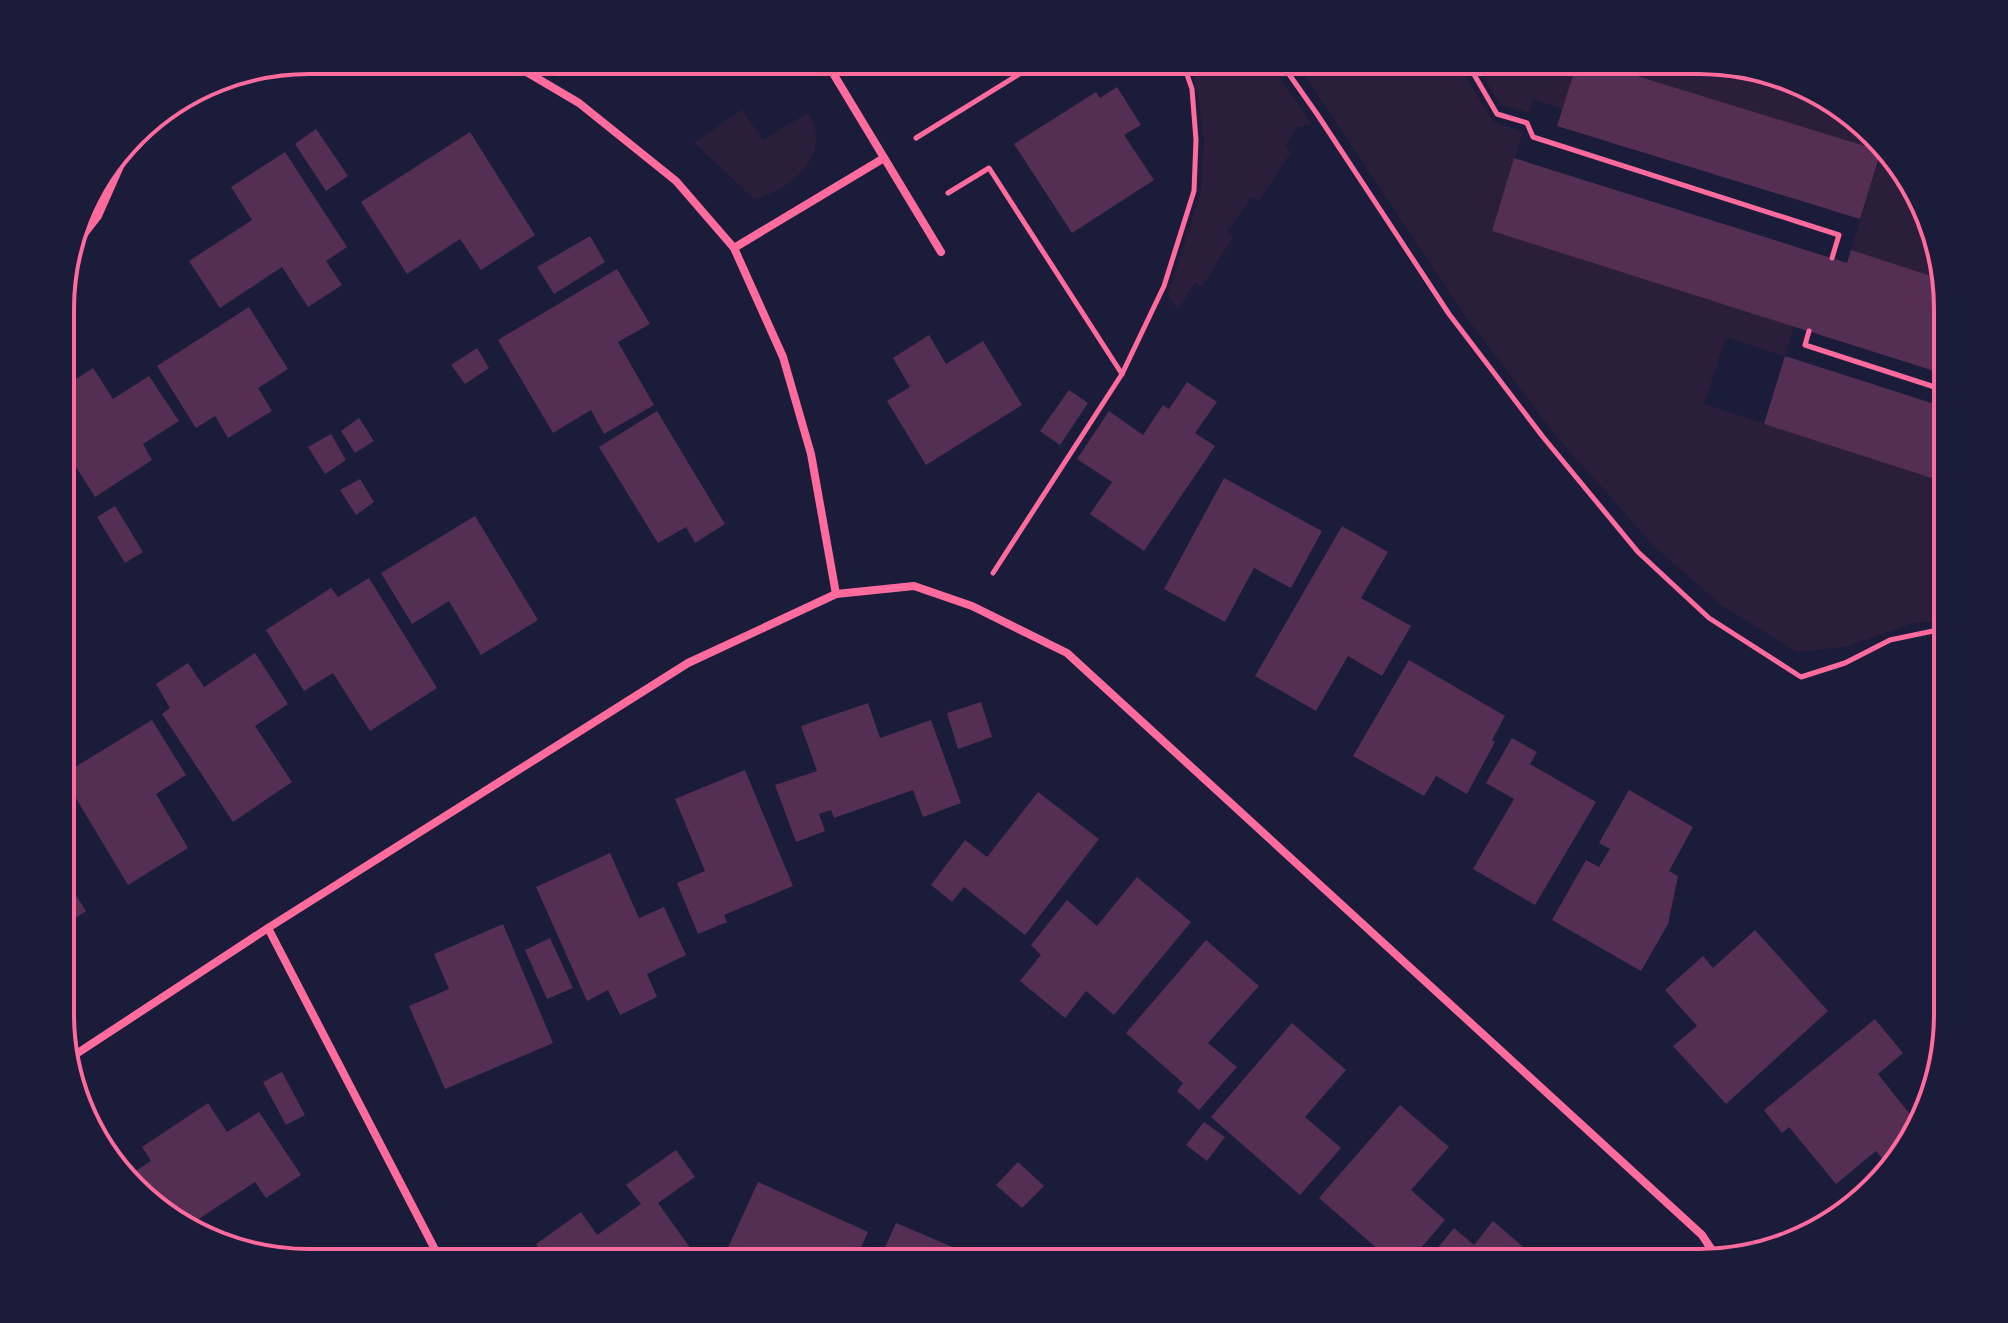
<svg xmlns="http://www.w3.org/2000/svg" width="2008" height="1323" font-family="Arial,sans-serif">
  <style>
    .green { fill: #2a1e3b }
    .building { fill: #542f53 }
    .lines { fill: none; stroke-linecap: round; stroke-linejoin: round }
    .path { stroke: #ff6b9d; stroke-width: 5 }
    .minor { stroke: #ff6b9d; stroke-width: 8 }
    .rim { fill: none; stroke: #ff6b9d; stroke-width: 4 }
  </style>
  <rect width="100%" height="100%" fill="#1b1b3a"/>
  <g class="green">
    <path d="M1187,60H1267L1312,124L1296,128L1285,146L1291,152L1259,201L1251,198L1227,232L1233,237L1202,287L1195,283L1178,310L1168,295L1201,192L1204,140L1196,87Z"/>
    <path d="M1329,60H1455L1494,122L1523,132L1492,231L1794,326L1785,356L1726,337L1704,404L1947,483V621L1913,623L1846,647L1797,652L1721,605L1655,547L1555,435L1461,310L1303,73Z"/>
    <path d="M1484,60H1578L1563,109L1534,99L1529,113L1500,104L1476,65Z"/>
    <path d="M1585,60H1699L1779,73L1838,102L1915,185L1944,280L1851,250L1881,152Z"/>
    <path d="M742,109L763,140L809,112C811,118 814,124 815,130C822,167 784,190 755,200L694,143Z"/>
  </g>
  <g class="building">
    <path d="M976,60H999L983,71Z"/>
    <path d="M1578,60H1585L1881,151L1860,219L1557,126Z"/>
    <path d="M1117,87L1141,125L1124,135L1154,180L1072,233L1014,144L1096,92L1100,98Z"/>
    <path d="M316,129L348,176L326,191L295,144Z"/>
    <path d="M470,132L535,235L481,270L460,239L407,274L361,202Z"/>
    <path d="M285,152L347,247L326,261L342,285L308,307L282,267L220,308L189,261L252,220L231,187Z"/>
    <path d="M1514,158L1847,263L1851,250L1944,280L1947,293V375L1492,231Z"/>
    <path d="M590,236L605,262L554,294L537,267Z"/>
    <path d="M617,269L650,324L618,342L654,405L604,434L591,410L553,433L498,340Z"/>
    <path d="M249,307L288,369L258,388L272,411L228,438L215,416L196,428L157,366Z"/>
    <path d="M929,335L946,364L983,341L1022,405L926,465L887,401L910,387L893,358Z"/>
    <path d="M477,348L489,368L465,384L451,365Z"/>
    <path d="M1785,356L1947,408V483L1764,424Z"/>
    <path d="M93,368L113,399L149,376L179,421L143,444L152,460L95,497L62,445V388Z"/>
    <path d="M1187,382L1217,402L1195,433L1215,446L1144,551L1090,514L1112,482L1077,459L1109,411L1143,435L1163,405L1169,409Z"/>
    <path d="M1069,390L1088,403L1060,445L1040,431Z"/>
    <path d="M657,411L725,524L695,543L686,527L658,543L599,447Z"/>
    <path d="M359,418L374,441L355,453L341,431Z"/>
    <path d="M331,434L346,460L325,474L308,447Z"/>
    <path d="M1224,478L1322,531L1291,588L1254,568L1225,622L1164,589Z"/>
    <path d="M360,479L374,502L356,515L340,490Z"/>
    <path d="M115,506L143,552L125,563L97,517Z"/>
    <path d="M475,516L538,620L481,655L449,601L412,624L381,573Z"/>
    <path d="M1342,526L1388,552L1361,598L1411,626L1382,676L1348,656L1316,711L1255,676Z"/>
    <path d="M369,578L437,688L370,731L333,673L304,691L266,630L331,588L338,597Z"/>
    <path d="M255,653L288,704L255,726L292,782L233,822L162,714L170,708L156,684L188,663L204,687Z"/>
    <path d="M1409,660L1505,716L1492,740L1495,742L1467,794L1436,776L1424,796L1353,756Z"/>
    <path d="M981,702L992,737L958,749L947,713Z"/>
    <path d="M868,703L880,738L931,720L961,803L923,817L913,790L834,818L831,810L819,814L825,831L796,842L775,785L817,771L801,726Z"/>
    <path d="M152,720L186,775L156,794L188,848L128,885L62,775Z"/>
    <path d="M1512,738L1537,752L1530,764L1596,802L1535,905L1473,869L1514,799L1486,783Z"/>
    <path d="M745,770L793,886L724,915L727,922L698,934L677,883L705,871L675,799Z"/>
    <path d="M1629,790L1693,827L1669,871L1678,876L1668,924L1641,971L1552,920L1586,860L1599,867L1610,849L1599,843Z"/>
    <path d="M1038,792L1099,839L1025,935L964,887L952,902L931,885L965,840L987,857Z"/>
    <path d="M62,833L75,853L62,862Z"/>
    <path d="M610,853L639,918L664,907L686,955L647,974L657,997L620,1015L608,990L587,1001L536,887Z"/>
    <path d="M62,874L86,911L62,927Z"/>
    <path d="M1137,877L1191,922L1114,1015L1086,991L1065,1018L1020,981L1041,955L1031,945L1067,900L1097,926Z"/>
    <path d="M503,924L553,1043L445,1089L409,1006L449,989L434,954Z"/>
    <path d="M1755,930L1828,1011L1726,1104L1673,1046L1697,1026L1665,990L1703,956L1713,968Z"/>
    <path d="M550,938L573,988L547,999L525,950Z"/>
    <path d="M1206,940L1259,986L1208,1043L1237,1067L1199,1110L1177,1091L1183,1083L1126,1033Z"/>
    <path d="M1875,1019L1903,1053L1878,1074L1916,1122L1906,1153L1890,1168L1876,1151L1836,1184L1789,1127L1782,1133L1764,1110Z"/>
    <path d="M1292,1023L1346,1070L1305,1117L1341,1148L1300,1195L1211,1117Z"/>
    <path d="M282,1072L305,1115L286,1125L263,1082Z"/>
    <path d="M208,1103L227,1132L259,1112L301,1175L266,1198L255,1182L185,1228L170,1221L128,1176L151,1161L142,1147Z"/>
    <path d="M1400,1105L1449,1147L1411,1190L1445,1220L1408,1263H1394L1319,1198Z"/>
    <path d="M1204,1122L1225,1137L1207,1161L1186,1145Z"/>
    <path d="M676,1150L695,1177L658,1203L696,1256L687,1263H549L536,1244L581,1212L597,1235L641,1204L626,1185Z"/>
    <path d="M1018,1162L1044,1186L1022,1208L996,1185Z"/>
    <path d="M758,1182L868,1232L854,1263H721Z"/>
    <path d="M1493,1221L1535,1257L1543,1247L1562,1263H1425L1454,1228L1474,1245Z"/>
    <path d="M896,1223L990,1263H878Z"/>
  </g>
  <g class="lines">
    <g class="path">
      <path d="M1279,60L1317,114L1449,314L1543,437L1638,552L1709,618L1801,677L1845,663L1890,640L1933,631H1947"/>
      <path d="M1472,71L1497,114L1527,123L1533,137L1839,235L1832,258"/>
      <path d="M916,138L1042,60"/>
      <path d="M948,193L989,168L1122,374"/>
      <path d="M1809,331L1805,345L1947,391"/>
      <path d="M993,573L1122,374L1164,286L1194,191L1196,140L1192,89L1182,60"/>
    </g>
    <g class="minor">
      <path d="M506,60L579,103L676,181L734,248L783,357L811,454L836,594"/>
      <path d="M825,60L941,252"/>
      <path d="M734,248L884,158"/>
      <path d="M69,253L98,216L133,137"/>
      <path d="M268,928L442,1263"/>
      <path d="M67,1060L268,928L688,663L836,594L914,586L972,606L1067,653L1702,1235L1719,1261"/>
    </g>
  </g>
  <path d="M0 0H2008V1323H0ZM309 74H1699A235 235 0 0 1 1934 309V1014A235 235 0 0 1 1699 1249H309A235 235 0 0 1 74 1014V309A235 235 0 0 1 309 74Z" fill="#1b1b3a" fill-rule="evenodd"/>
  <path class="rim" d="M309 74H1699A235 235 0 0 1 1934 309V1014A235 235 0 0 1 1699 1249H309A235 235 0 0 1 74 1014V309A235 235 0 0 1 309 74Z"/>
</svg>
